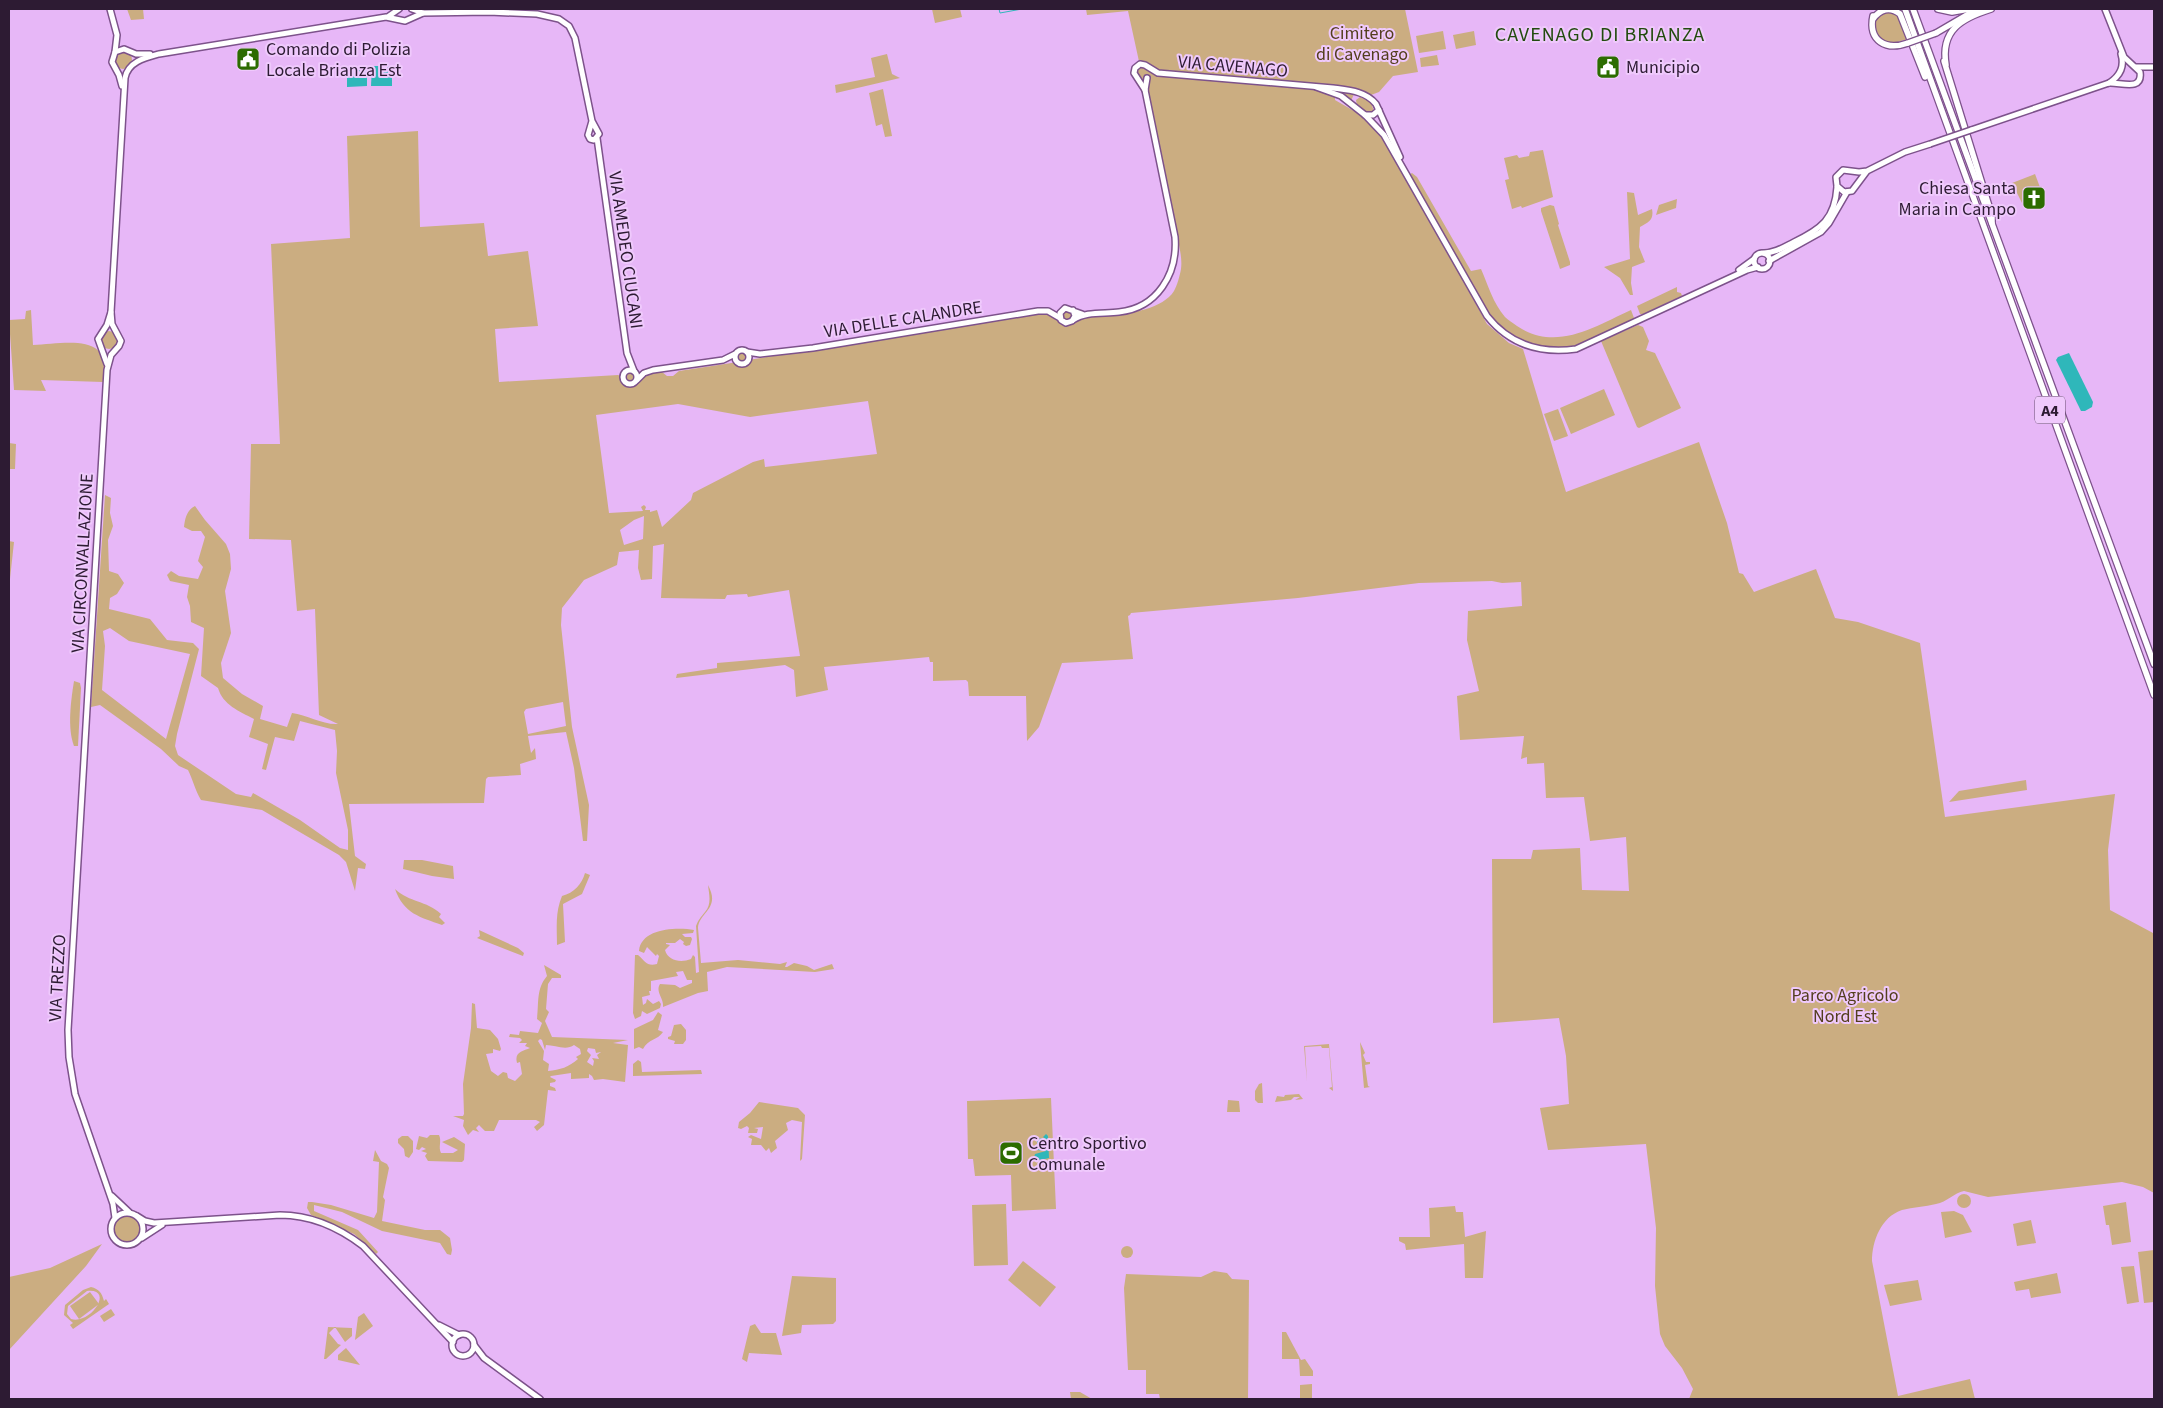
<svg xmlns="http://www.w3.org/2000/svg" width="2163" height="1408" font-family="'Source Sans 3',sans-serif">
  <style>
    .green { fill: #cbad81; fill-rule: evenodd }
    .water { fill: #2fb7ba }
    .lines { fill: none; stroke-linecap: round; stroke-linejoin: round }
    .stream { stroke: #2fb7ba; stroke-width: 1 }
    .major-casing { stroke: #7d528b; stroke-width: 8 }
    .highway-casing { stroke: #7d528b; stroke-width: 8 }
    .major { stroke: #fff; stroke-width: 5 }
    .highway { stroke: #fff; stroke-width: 5.5 }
    .major-bridge-casing { stroke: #7d528b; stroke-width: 8; stroke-linecap: butt }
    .highway-bridge-casing { stroke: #7d528b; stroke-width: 8; stroke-linecap: butt }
    .major-bridge { stroke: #fff; stroke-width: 5 }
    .highway-bridge { stroke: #fff; stroke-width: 5.5 }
    .labels { text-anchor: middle; stroke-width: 4; stroke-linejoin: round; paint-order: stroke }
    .shield { fill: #efc9fc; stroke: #674f6f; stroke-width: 1 }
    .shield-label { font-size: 16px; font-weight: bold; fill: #2d1b33 }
    .park-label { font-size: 18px; fill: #533e1d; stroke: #efc9fc }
    .poi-label { font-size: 18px; fill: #2d1b33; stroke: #efc9fc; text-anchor: start }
    .street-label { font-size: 18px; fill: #2d1b33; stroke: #efc9fc }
    .quarter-label { font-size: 20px; letter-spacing: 1px; fill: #224b0e; stroke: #efc9fc }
  </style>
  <rect width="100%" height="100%" fill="#e7b7f7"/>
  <g class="green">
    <path d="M127,9H143L144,19L131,20Z"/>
    <path d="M932,9H960L962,17L935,23Z"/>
    <path d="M1086,9H1405L1418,72L1393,76L1379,92L1371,95L1342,89L1354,94L1351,101L1335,91V100L1361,115L1384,137L1487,324L1509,343L1523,349L1566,492L1699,442L1727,523L1739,573L1743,574L1754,592L1816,569L1835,618L1858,622L1920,643L1945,817L2115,794L2108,850L2110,910L2153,933L2154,939V1193L2143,1187L2122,1182L1988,1197L1964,1191C1954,1193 1947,1202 1936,1204C1925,1207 1913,1207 1902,1210C1881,1217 1872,1241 1872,1261L1898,1396L1970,1379L1975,1399H1689L1693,1389L1682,1368L1665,1346L1660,1334L1655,1286L1656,1228L1646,1144L1548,1150L1540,1108L1569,1104L1566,1056L1559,1018L1493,1023L1492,859H1531L1533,850L1580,848L1582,890L1629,891L1626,837L1590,841L1584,797L1546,798L1544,763L1527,764V757L1521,759L1524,736L1460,740L1457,696L1479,691L1467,640L1468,611L1522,606L1521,582L1502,583L1492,581L1419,583L1298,598L1131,613L1130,615L1128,616L1133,659L1062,663L1039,727L1027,741L1026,696H969L968,682L966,680L933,681V662H930L929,657L824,667L828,690L796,697L794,670L785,665L676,678L677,674L717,668V663L800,656L789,590L748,597L747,594L727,595L725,599L661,598L664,544L653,546L652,579L641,580L638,568L639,550L619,552L617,565L584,580L562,608L561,625L572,727L589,805L587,841H583L574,768L566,732L528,736L531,753L535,748L536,759L520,764L521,775L488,777L486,779L484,803L349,804L355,856L366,864L365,869L358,868L355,891L346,862L339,855L262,810L201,800C195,790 193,780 188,770L179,766L161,749L100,705L91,707L105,495L111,498L110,513L113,526L108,540L109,571L118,574L124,583L117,594L110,598L109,609L150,619L167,640L193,643L199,649L177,734L175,746L178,755L236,794L251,797L253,793L300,820L340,848L348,850V830L336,773L337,751L335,730L300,721L294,741L275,737L266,770L262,769L268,744L249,737L254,719C239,711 223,705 218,688L201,676L204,628L191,622L190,606L187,597L189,585L170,581L167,575L171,571L179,576L198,579L203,567L198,561L205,537L201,531H192L184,527C185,518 187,510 195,506L205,520L226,544L230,554L231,569L225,591L231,633L221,663L223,678L242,694L263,706L260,719L287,727L292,713C307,715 323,725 338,724L319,715L315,609L297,611L291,540L249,539L251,444H280L271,244L350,238L347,136L418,131L420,227L484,223L488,256L528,251L538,326L495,329L499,382L618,375L625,378L627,373L631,372L634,373L662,372L667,376H673L679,371L738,362L737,356L741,352L747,354L748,360L1043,312L1061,313L1066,310C1092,317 1157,318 1174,291C1177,286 1180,275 1181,269C1183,254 1176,235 1173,220C1164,172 1153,125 1142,78L1136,73L1140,66L1128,11L1087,15ZM868,401L877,454L765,467L764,459L753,462L693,493L691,500L662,527L657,510L650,512V510H645L646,507L644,505L641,507L643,511L609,513L596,415L678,404L750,417ZM644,516L643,539L624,545L620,530L634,520ZM110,628L129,641L190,654L166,739L102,690L105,646L103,631ZM563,702L566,726L528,734L524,712L526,709Z"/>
    <path d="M1890,11L1898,16L1908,39L1890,44C1875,36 1868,26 1883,12Z"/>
    <path d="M1443,31L1446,49L1419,53L1416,36Z"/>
    <path d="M1474,31L1476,45L1456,49L1453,35Z"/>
    <circle cx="123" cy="60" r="9"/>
    <path d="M887,54L892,74L900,78L836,93L835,85L875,77L871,58Z"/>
    <path d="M1437,55L1439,65L1421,67L1420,58Z"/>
    <path d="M883,89L892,136L885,137L882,124L876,126L869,93Z"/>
    <path d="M1360,97L1371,102L1374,112L1367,113L1357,106L1356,100Z"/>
    <path d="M1543,150L1553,197L1522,208L1521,206L1512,209L1505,180L1509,179L1504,158L1517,155L1519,158L1529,156L1530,152Z"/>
    <path d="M1412,173L1417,177L1471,271L1481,269C1488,285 1493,303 1505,317C1508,320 1513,323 1517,326C1556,352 1594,327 1631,310L1634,318L1633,321L1573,348L1546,349L1516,340L1493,321L1409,175Z"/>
    <path d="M2035,174L2044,198L2040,208L2024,207L2012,183Z"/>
    <path d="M1627,192L1634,193L1638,215L1652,209C1654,220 1649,222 1640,227L1639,247L1645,262L1632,267L1631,283L1633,295H1630L1620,278L1604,267L1630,259Z"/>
    <path d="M1677,199L1676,208L1656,215L1659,205Z"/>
    <path d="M1550,205L1554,206L1559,224L1558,225L1570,262V265L1560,269L1541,211V208Z"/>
    <path d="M1677,287V292L1681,293L1682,296L1643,314H1640L1637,306Z"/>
    <path d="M31,310L33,345C64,344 115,331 103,382L41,380L46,391L14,390L9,320L25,319L26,311Z"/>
    <path d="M1638,325L1643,327L1649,341L1646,350L1655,353L1681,408L1639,428L1637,427L1601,341Z"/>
    <circle cx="109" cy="340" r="9"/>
    <path d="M1604,389L1615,415L1571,434L1560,408Z"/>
    <path d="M1558,409L1568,436L1554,441L1544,414Z"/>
    <path d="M9,443L16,444L15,469H10L9,476Z"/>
    <path d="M9,541L14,542L10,579H9Z"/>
    <path d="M74,681L80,683L81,688L78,746H74C67,728 71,700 74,681Z"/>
    <path d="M2026,780L2027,790L1949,802L1959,791Z"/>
    <path d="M404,860H422L453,866L454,879L432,876L403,869Z"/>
    <path d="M585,873L590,875L582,894L563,904L565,942L557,945C557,927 555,913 562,896C574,893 582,884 585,873Z"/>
    <path d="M708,885C721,909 699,912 698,928L701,963L738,960L780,964L787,962L785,967H787L794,963L807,966L814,970L832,964L834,969L815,972L727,967L707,972L708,991L698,993L663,1007C664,998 655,992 660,984L675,985L680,988L692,983V980H687L683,971L676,972L678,976L651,981V991H649L650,995L642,997L643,1005L646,1003L647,999L653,1004L659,1001L661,1004L660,1008L647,1014L642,1011L641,1016L635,1019L633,1013L635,955H638C645,961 647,967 657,964L659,956L657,954L656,956L647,947L644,953L639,951C641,928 677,927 694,930L693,933L682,934L685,937H691L692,939L690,945L686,946L683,944L684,942L680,939L675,943H666V944L670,945L665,950C668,961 681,963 691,959L693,955L695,957L696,973L699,972L696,926C698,920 701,917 705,912C712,904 709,894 708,885Z"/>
    <path d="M395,889C410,903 426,900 441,914L439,917L445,923L442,925C420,917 404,914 395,889Z"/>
    <path d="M479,930L518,948L524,953L523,956L477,938L480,936Z"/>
    <path d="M544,965L561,975V978H552L548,984L546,1009L549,1012L545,1021L552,1037L628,1040L613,1043L628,1045L625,1082L603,1079L594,1080L592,1076L589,1074V1078L571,1079V1073L551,1076L550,1077L556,1080L555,1082L550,1083V1086L555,1088L556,1091L548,1090L544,1125L537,1131L534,1127L540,1122L536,1120H499L494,1131H485L479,1125L476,1128L479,1132L473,1130L468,1135L463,1126L464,1120L453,1116H463L464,1114L463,1084L471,1028L472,1003L475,1004L477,1028L490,1030L498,1039L501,1049L500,1051L493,1049V1053L486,1054L491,1071L498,1076L503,1072L507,1073L508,1078L515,1081L522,1074L520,1062L517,1063C514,1052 523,1051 530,1048L525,1046L527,1043H519L522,1040L520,1038L509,1037L510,1034L519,1035L520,1031L538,1033L542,1023L537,1019C539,1003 536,989 547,976ZM540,1039L542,1040L545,1050L546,1045C555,1045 566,1051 574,1045L580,1049L581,1054L576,1057L578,1059C569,1067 560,1070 548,1071L549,1064L543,1060L544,1051L538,1041ZM588,1048L595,1049L596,1053L601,1052L597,1055L599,1059L592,1058L594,1061L593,1066L587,1062L591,1055L587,1051Z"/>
    <path d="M658,1012L662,1015L658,1030L663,1032C658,1040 648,1039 643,1049L639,1047L634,1049V1029L653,1020Z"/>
    <path d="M681,1024L686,1030V1040L683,1044H674L675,1041L668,1039V1037L671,1036L674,1025Z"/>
    <path d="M1360,1042L1365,1053L1363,1055L1366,1062H1370V1064L1365,1065L1368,1086L1370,1087L1364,1088Z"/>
    <path d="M1329,1044L1333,1091L1329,1088L1332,1087L1329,1048H1322L1321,1046L1305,1047L1307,1082L1304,1046Z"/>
    <path d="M638,1060L641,1062L642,1072L701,1070L702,1074L633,1076V1064Z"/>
    <path d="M1262,1083L1263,1103H1258L1255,1100V1091L1259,1084Z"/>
    <path d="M1299,1094L1303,1099L1295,1100L1300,1097H1294L1291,1100L1275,1102L1277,1096L1284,1097L1285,1095Z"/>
    <path d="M1051,1098L1056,1209L1012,1211L1011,1175L975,1176L973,1159H968L967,1101Z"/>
    <path d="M1228,1100L1239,1101L1240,1112H1227Z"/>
    <path d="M759,1102L798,1108L805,1115L802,1159L800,1161L802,1122L792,1120L786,1123L788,1130L775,1141L777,1148L771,1153L769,1148L766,1151L761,1145H751L752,1139L748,1137L751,1135L761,1139L763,1127L754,1128L758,1129L757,1133H748L749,1128L747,1126L741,1129L738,1128L739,1122L750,1113Z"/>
    <path d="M430,1135H439C442,1141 438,1147 441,1153H453L458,1150L442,1142L454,1137L465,1144L464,1160L462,1162L428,1161L425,1156L427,1153L421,1151L426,1149L422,1147L419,1150L416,1149L419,1136L427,1138Z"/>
    <path d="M402,1136H408L413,1141V1152L409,1158L405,1156L404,1149L398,1143V1139Z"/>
    <path d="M375,1150L381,1161L387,1164L389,1168L383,1197L385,1200L382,1221L425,1230H440L450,1238L452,1250L451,1255L447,1254L440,1243L382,1231L342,1212L314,1205V1211L358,1230L378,1252L376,1254L354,1234L311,1215L307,1208L308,1202H312L331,1205L374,1218L377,1212L379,1162L373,1161Z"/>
    <circle cx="1964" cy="1201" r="7"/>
    <path d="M2126,1202L2131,1242L2112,1245L2109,1225H2106L2103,1206Z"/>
    <path d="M1006,1204L1008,1265L974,1266L972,1205Z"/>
    <path d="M1455,1206L1456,1212H1463L1465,1237L1486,1231L1483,1278H1465L1464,1244L1406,1250L1405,1244L1399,1241V1237H1430L1429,1208Z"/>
    <path d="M1954,1211L1963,1215L1972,1232L1945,1238L1941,1212Z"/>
    <circle cx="127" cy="1229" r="14"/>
    <path d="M2031,1220L2036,1243L2017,1246L2013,1224Z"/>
    <path d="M102,1244L86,1266L9,1350V1277L50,1268Z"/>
    <circle cx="1127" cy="1252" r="6"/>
    <path d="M2154,1250V1302L2144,1303L2138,1252Z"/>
    <path d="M1023,1261L1056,1287L1040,1307L1008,1280Z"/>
    <path d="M2134,1266L2139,1302L2127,1304L2121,1267Z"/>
    <path d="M1214,1271L1227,1273L1232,1279L1249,1280L1248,1399H1160L1159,1394H1146V1370H1128L1124,1288L1126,1274L1201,1277Z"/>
    <path d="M2057,1273L2061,1293L2031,1298L2029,1289L2016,1291L2014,1282Z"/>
    <path d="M792,1276L836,1278V1321L833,1324L802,1325L801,1333L782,1336Z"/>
    <path d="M1918,1280L1922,1300L1890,1306L1884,1285Z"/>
    <path d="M91,1287C99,1289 102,1293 104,1301L106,1299L109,1304L73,1329L70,1325L73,1323L64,1315L65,1305L83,1290ZM87,1291C115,1288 91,1325 71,1319L67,1314L68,1306Z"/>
    <path d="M90,1292L99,1304L79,1319L70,1306Z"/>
    <path d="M111,1309L115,1315L104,1322L100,1316Z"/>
    <path d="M364,1313L373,1326L355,1340L358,1317Z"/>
    <path d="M755,1324L761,1333H776L782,1355L749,1353L747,1362L742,1359L750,1326Z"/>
    <path d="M328,1327L352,1328V1336L345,1342L335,1327L329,1333L338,1344L341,1345L326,1359H324Z"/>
    <path d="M1282,1332H1286L1301,1360L1305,1359L1313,1371V1376H1300L1299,1359H1282Z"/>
    <path d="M346,1348L360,1365L338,1360V1355Z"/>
    <path d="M1312,1384V1399H1300V1385Z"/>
    <path d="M1070,1392H1080L1092,1399H1071Z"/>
  </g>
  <g class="water">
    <path d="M372,66H392V86H371Z"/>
    <path d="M347,67H367V86L347,87Z"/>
    <path d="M2069,353L2093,402L2092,407L2085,411H2081L2056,360L2058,357Z"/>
    <path d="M1046,1134L1048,1136L1049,1158L1036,1161L1034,1158L1035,1154L1046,1151L1037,1150V1139L1042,1138L1043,1145V1142L1047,1140L1043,1137Z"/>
  </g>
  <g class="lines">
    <path class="stream" d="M999,9L1000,13L1022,9"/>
    <g class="major-casing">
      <g id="major">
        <path d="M110,9L117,35L115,52"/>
        <path d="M412,9L423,13"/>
        <path d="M389,16L399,9"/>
        <path d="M2136,67H2154"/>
        <path d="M2109,83C2120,76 2125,67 2121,54"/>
        <path d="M122,86L119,75L112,62L115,52L124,49L136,54H150"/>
        <path d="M1316,87L1341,96L1365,115L1384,135L1487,316C1510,345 1540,354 1576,349L1747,270L1758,267"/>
        <path d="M1145,90L1134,73L1135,68L1140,64L1145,65L1158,73L1333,88C1348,90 1366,91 1376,104L1400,157"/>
        <path d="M1365,115H1373L1379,110"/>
        <path d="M1971,130L2109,83C2120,82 2143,92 2140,72L2124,57L2105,9"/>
        <path d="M597,138L627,353L634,371"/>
        <path d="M1867,171L1859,172L1843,170L1836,177L1837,186L1844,192L1852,191L1867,171L1905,152L1930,144"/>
        <path d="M1764,253C1775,253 1784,247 1794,242C1821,229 1835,219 1837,187"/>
        <circle cx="1762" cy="261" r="8"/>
        <path d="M1769,261L1821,232L1829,223L1847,192"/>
        <path d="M1739,270L1754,259"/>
        <path d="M1073,310L1075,316L1072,321L1066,323L1061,320L1060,313L1065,308L1082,314"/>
        <path d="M111,312L112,324L121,341L119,346L111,355L107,370L68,1030L69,1057L75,1094L113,1204L115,1218"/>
        <path d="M1073,320C1086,311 1104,314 1119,312C1157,308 1178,274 1175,237L1145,90L1147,78"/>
        <circle cx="742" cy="357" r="7"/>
        <path d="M747,352L760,354L813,348L1038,311H1048L1060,318"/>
        <path d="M107,364L98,339L107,325L111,312L125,78C128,62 144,58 159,54L386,17L405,21L423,13L489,12L537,14L559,19L569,26L575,38L592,121L599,134L594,140L590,139L588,135L592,121"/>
        <circle cx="630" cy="377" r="7"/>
        <path d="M637,380L644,373L653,370L723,360L735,354"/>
        <path d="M112,1196L129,1212"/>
        <circle cx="127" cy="1229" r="16"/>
        <path d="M137,1216L145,1221L154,1223L280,1215C312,1215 338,1227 363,1246L453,1342"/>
        <path d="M142,1238L162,1225"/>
        <path d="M439,1325L459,1335"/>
        <circle cx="463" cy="1345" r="11"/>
        <path d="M474,1345L484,1358L540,1399"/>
      </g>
    </g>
    <g class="highway-casing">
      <g id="highway">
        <path d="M1905,9L2154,695"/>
        <path d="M1913,9L2154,664"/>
        <path d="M1938,9L1952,12L1969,9"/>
        <path d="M1991,9C1962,18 1940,30 1946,65L1944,61L1992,216V223"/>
        <path d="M1873,16C1868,41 1886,51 1908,43"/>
        <path d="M1873,19C1880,9 1890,6 1900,14L1925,77"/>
        <path d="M1936,33L1977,9"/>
      </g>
    </g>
    <use href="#major" class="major"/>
    <use href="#highway" class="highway"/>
    <g class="major-bridge-casing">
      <path id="major-bridge" d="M1930,144L1971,130"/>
    </g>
    <g class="highway-bridge-casing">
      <path id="highway-bridge" d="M1908,43L1936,33"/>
    </g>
    <use href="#major-bridge" class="major-bridge"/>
    <use href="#highway-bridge" class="highway-bridge"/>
  </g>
  <defs>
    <g id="civic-square" transform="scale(1.25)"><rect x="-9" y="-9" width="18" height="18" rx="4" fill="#2c6c00" stroke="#efc9fc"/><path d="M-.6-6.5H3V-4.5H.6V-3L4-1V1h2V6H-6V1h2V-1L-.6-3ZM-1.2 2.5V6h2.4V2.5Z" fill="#fff"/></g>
    <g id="church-square" transform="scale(1.25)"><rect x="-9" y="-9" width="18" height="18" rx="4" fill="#2c6c00" stroke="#efc9fc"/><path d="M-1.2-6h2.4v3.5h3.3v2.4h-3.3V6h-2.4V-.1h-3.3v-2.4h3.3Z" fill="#fff"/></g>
    <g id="stadium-square" transform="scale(1.25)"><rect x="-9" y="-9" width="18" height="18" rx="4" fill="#2c6c00" stroke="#efc9fc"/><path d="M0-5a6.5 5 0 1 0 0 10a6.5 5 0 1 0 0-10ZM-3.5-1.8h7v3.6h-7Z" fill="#fff"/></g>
  </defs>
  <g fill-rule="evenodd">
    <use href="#civic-square" x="248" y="59"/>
    <use href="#civic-square" x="1608" y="67"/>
    <use href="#church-square" x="2034" y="198"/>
    <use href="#stadium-square" x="1011" y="1153"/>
  </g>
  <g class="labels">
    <rect class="shield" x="2035" y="396.5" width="30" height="27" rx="4"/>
    <g class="shield-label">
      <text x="2050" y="416">A4</text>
    </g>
    <g class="park-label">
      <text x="1362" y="39">Cimitero<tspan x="1362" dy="21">di Cavenago</tspan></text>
      <text x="1845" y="1001">Parco Agricolo<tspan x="1845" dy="21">Nord Est</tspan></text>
    </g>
    <g class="poi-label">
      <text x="266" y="55">Comando di Polizia<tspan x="266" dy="21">Locale Brianza Est</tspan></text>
      <text x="1626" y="73">Municipio</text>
      <text x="2016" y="194" text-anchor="end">Chiesa Santa<tspan x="2016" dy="21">Maria in Campo</tspan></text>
      <text x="1028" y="1149">Centro Sportivo<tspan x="1028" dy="21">Comunale</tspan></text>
    </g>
    <g class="street-label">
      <text transform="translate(1233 66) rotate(5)" y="6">VIA CAVENAGO</text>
      <text transform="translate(626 250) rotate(82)" y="6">VIA AMEDEO CIUCANI</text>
      <text transform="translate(903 319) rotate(-9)" y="6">VIA DELLE CALANDRE</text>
      <text transform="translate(82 563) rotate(-87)" y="6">VIA CIRCONVALLAZIONE</text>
      <text transform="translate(57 978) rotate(-87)" y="6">VIA TREZZO</text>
    </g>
    <g class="quarter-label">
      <text x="1600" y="41">CAVENAGO DI BRIANZA</text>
    </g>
  </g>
  <rect width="2163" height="1408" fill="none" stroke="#2d1b33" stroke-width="20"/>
</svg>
